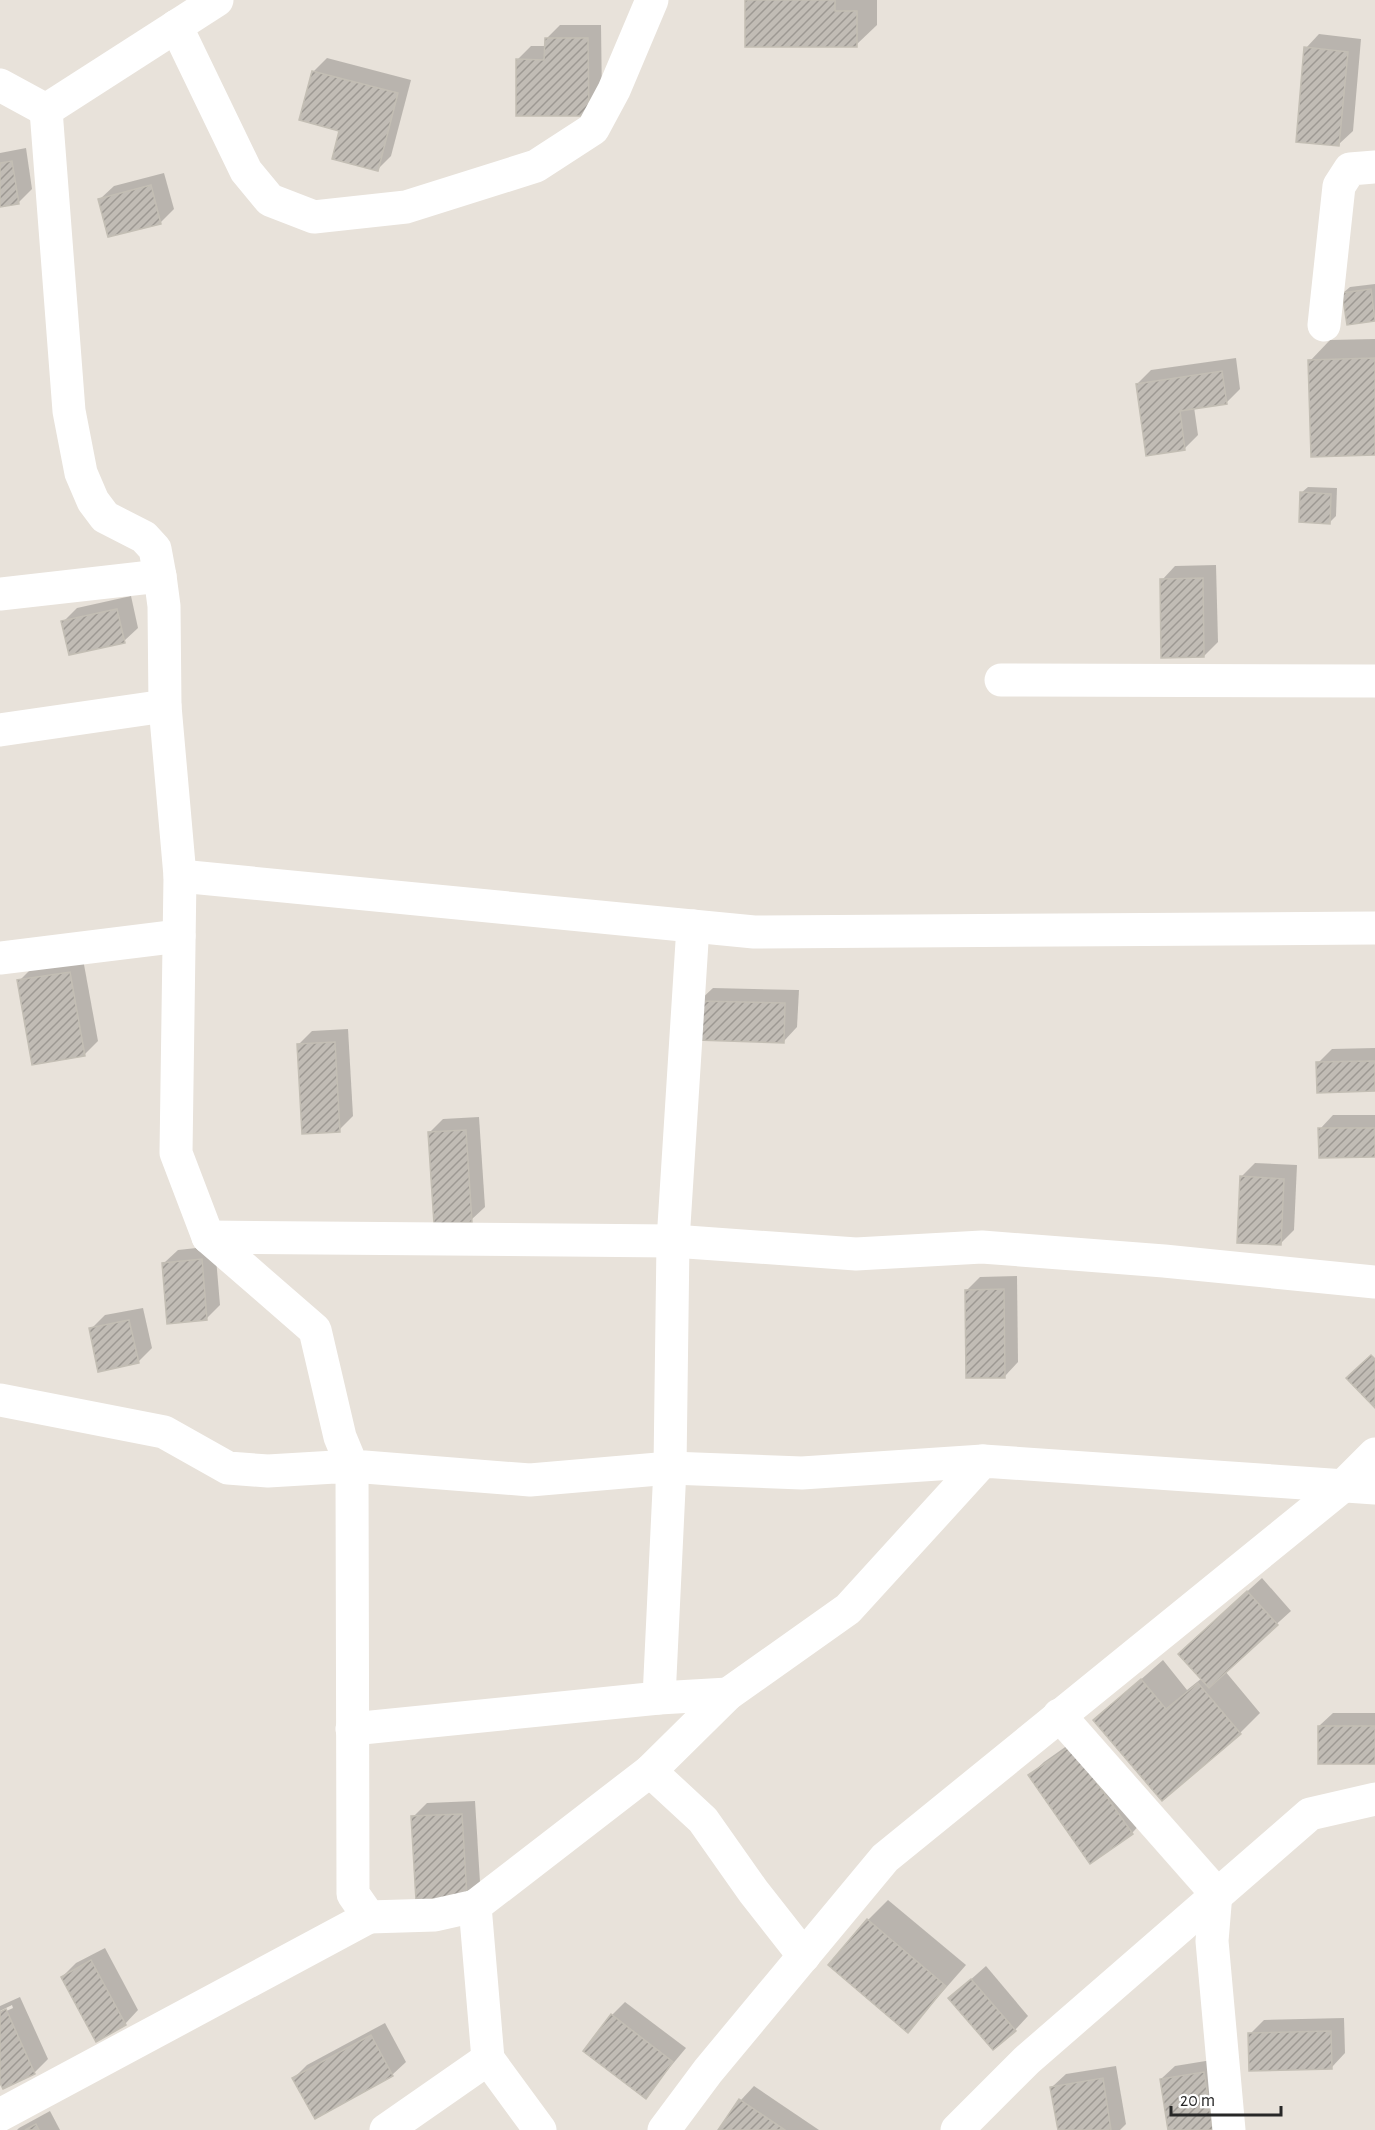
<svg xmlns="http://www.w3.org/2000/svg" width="1375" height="2130" font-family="'Alegreya Sans',sans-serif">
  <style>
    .shadow { fill: #0003 }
    .building { fill: url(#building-hatch); stroke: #c3beb4; stroke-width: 1.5 }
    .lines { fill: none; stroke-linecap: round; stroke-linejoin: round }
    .minor { stroke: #fff; stroke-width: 33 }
    .tertiary { stroke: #fff; stroke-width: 33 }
  </style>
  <defs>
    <pattern id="building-hatch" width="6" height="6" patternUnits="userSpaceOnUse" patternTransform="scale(1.5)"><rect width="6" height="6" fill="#c1bcb5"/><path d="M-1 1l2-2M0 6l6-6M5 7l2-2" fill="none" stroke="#9d9993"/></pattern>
  </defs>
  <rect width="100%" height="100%" fill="#e8e2da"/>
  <g class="shadow">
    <path d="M746,0H877V25L856,45Z"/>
    <path d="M560,25H601L602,100L518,114L517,60L531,46H546V39Z"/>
    <path d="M1319,34L1361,39L1353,131L1339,144L1306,48Z"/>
    <path d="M327,58L411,80L391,156L377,170L341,130L313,72Z"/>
    <path d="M26,148L32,189L19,202L0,205V153Z"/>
    <path d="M164,173L174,209L160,223L100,199L114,186Z"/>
    <path d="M1375,284V320L1343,293L1350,287Z"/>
    <path d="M1375,339V454L1310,361L1330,340Z"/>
    <path d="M1236,358L1240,389L1226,403L1194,407L1198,435L1185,448L1137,384L1151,370Z"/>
    <path d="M1308,487L1337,488L1336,516L1330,522L1301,493Z"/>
    <path d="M1216,565L1218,642L1204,656L1162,580L1175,566Z"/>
    <path d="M131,596L138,628L124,641L63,622L77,608Z"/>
    <path d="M83,959L98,1041L84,1055L19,981L33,967Z"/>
    <path d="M713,988L799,990L797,1027L784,1041L699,1001Z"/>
    <path d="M348,1029L353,1116L339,1130L298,1045L312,1031Z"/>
    <path d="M1375,1048V1090L1318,1063L1332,1049Z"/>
    <path d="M1333,1115H1375V1156L1320,1129Z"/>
    <path d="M479,1117L485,1207L471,1220L429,1133L443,1119Z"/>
    <path d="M1255,1163L1297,1165L1294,1230L1281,1243L1241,1177Z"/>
    <path d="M215,1246L220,1305L206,1319L164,1263L178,1250Z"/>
    <path d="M1017,1276L1018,1362L1005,1376L967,1290L980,1277Z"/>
    <path d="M143,1308L152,1348L138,1362L91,1329L105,1315Z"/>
    <path d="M1262,1578L1291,1611L1225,1671L1260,1713L1240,1733L1095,1720L1163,1660L1187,1690L1202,1678L1194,1640Z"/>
    <path d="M1333,1713H1375V1763L1319,1726Z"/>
    <path d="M1085,1733L1145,1819L1132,1833L1030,1775L1044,1762Z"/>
    <path d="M475,1801L480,1882L466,1896L413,1817L427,1803Z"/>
    <path d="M888,1900L966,1965L908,2031L868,1920Z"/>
    <path d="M105,1948L138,2010L125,2024L62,1977L76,1963Z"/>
    <path d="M986,1966L1028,2016L1015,2030L950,1998Z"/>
    <path d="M20,1997L48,2059L34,2073L0,2079V2014L13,2008L12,2005L0,2011V2006Z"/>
    <path d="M625,2002L686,2048L645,2097L612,2015Z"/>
    <path d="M1344,2018L1345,2053L1332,2067L1250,2034L1264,2020Z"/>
    <path d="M385,2023L406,2062L392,2075L294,2078L307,2065Z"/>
    <path d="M1218,2059L1217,2130H1169L1161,2079L1175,2066Z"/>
    <path d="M1116,2066L1126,2124L1120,2130H1059L1052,2087L1066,2074Z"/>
    <path d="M754,2086L819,2130H720L741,2100Z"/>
    <path d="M50,2111L60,2130H17L19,2128Z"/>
  </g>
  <g class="building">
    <path d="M745,0H835V11H857V47H745Z"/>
    <path d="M545,38H588L589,116H516V59L544,60Z"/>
    <path d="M1304,47L1348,52L1339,146L1296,142Z"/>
    <path d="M312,71L398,93L378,171L332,159L339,131L299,120Z"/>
    <path d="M12,161L19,204L0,207V163Z"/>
    <path d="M151,185L161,224L108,237L98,199Z"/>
    <path d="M1371,289L1375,321L1347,325L1342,293Z"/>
    <path d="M1375,358V455L1311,457L1308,360Z"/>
    <path d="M1222,371L1227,404L1180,411L1185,450L1146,456L1136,384Z"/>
    <path d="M1300,492L1331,494L1330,524L1299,522Z"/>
    <path d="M1203,578L1204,657L1161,658L1160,579Z"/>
    <path d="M117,609L125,643L69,655L61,621Z"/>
    <path d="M70,972L85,1056L32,1065L17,980Z"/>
    <path d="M698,1001L785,1003L784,1043L697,1040Z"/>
    <path d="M335,1042L340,1132L302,1134L297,1044Z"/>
    <path d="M1375,1061V1091L1317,1093L1316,1062Z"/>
    <path d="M1318,1128H1375V1157L1319,1158Z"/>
    <path d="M466,1130L472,1222L434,1224L428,1132Z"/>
    <path d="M1240,1176L1284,1179L1281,1245L1237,1243Z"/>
    <path d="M202,1259L207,1320L167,1324L162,1263Z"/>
    <path d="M1004,1289L1005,1378H966L965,1290Z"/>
    <path d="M129,1320L139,1363L98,1372L89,1328Z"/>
    <path d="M1371,1355L1375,1359V1408L1346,1378Z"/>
    <path d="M1247,1591L1278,1625L1209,1688L1178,1654Z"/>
    <path d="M1141,1679L1166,1709L1198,1683L1241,1734L1162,1801L1093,1720Z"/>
    <rect x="1318" y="1726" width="57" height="38"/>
    <path d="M1071,1746L1133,1834L1090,1864L1028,1775Z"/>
    <path d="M462,1814L467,1897L416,1900L411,1816Z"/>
    <path d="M867,1919L946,1986L908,2033L828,1965Z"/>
    <path d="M91,1960L126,2025L96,2042L61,1977Z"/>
    <path d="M971,1979L1016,2031L993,2050L948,1998Z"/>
    <path d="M6,2009L35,2074L3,2089L0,2083V2012Z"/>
    <path d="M611,2014L673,2062L646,2099L583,2051Z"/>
    <path d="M1331,2031L1332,2069L1249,2071L1248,2033Z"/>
    <path d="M371,2035L393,2076L315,2119L292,2078Z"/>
    <path d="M1204,2072L1213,2130H1168L1160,2079Z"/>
    <path d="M1103,2078L1111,2130H1058L1050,2087Z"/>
    <path d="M739,2099L785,2130H718Z"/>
    <path d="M36,2124L39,2130H25Z"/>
  </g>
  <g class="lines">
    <g class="minor">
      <path d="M176,26L246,171L270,200L314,217L406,207L536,166L593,129L614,90L652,0"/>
      <path d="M0,85L46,110"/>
      <path d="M46,110L69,411L81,473L93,501L105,517L144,537L155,549L160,576L164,606L165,706L180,876L176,1153L208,1237L315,1330L340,1437L352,1466L530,1480L670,1468L802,1473L983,1461"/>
      <path d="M46,110L217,0"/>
      <path d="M1324,325L1339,186L1350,169L1375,167"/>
      <path d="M0,594L160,576"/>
      <path d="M1001,680L1375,681"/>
      <path d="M0,730L165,706"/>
      <path d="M180,876L754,932L1375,928"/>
      <path d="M0,958L179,936"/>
      <path d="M208,1237L673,1241L856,1254L982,1247L1164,1261L1375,1282"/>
      <path d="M0,1400L164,1432L228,1468L268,1471L352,1466L353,1894L369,1917L435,1915L475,1906"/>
      <path d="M659,1698L670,1468L673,1241L693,926"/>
      <path d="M1059,1715L1216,1893L1212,1941L1229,2130"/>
      <path d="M352,1729L659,1698L728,1694"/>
      <path d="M650,1771L728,1694L848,1609L983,1461L1375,1488"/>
      <path d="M488,2059L475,1906L650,1771L703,1820L753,1891L804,1956"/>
      <path d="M0,2115L369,1917"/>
      <path d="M386,2130L488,2059L540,2130"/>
      <path d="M957,2130L1027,2060L1310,1814L1375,1799"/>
    </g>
    <path class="tertiary" d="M664,2130L708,2071L885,1858L1343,1486L1375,1454"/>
  </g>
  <path d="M1171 2106v9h110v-9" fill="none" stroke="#272727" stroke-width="3"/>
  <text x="1180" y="2106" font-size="18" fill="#272727" stroke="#ffffff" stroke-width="4.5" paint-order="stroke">20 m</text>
</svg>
